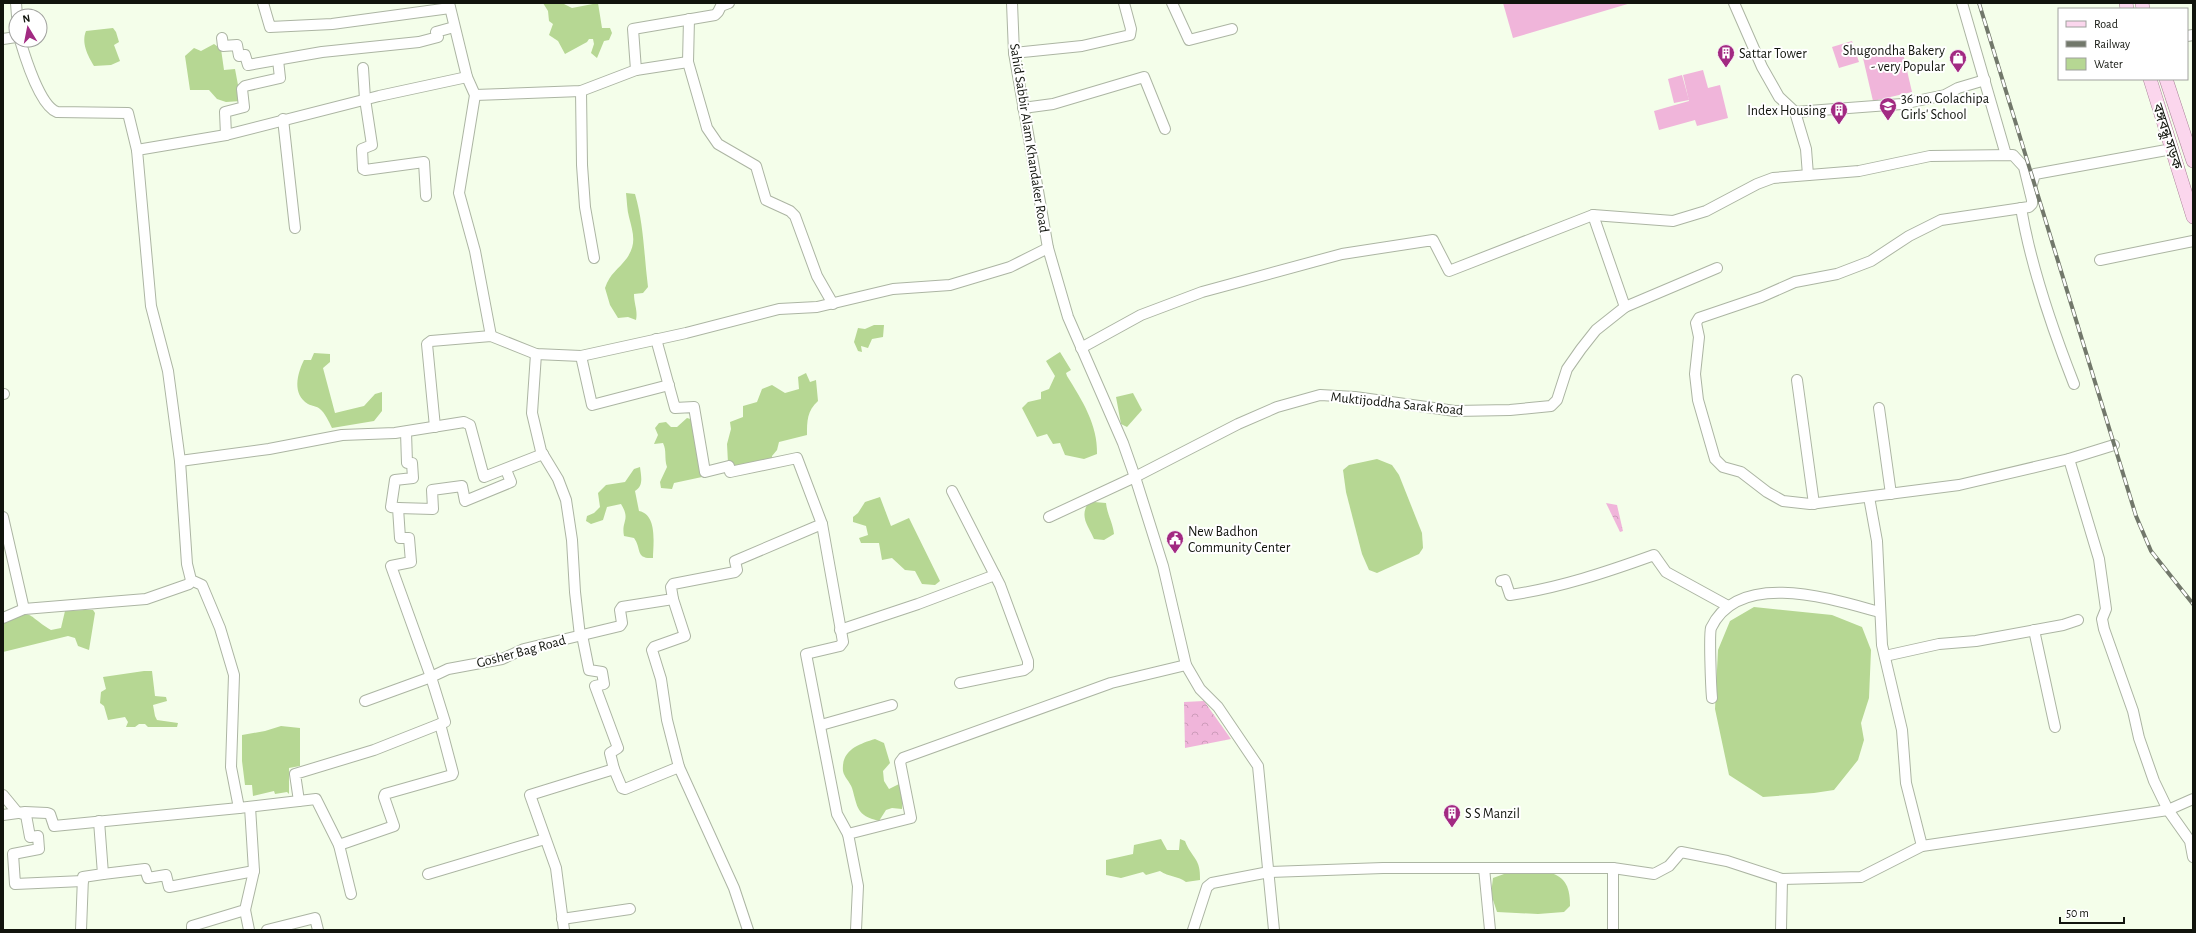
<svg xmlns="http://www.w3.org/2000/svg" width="2196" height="933" font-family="'Alegreya Sans','Noto Sans Bengali',sans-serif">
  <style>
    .grass { fill: #f0b5da }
    .park { fill: url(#park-crowns) }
    .water { fill: #b6d793 }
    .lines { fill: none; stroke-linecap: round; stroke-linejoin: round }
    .minor-casing { stroke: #acb5a3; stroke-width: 12 }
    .major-casing { stroke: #a88097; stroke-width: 14 }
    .minor { stroke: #fff; stroke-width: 10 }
    .major { stroke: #fbd6ed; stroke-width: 13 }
    .rail-casing { stroke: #72786b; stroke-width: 4 }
    .rail { stroke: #fff; stroke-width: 2.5; stroke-dasharray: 8; stroke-linecap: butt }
    .labels { text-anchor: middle; stroke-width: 4; stroke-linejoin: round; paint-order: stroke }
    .poi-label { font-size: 14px; fill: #11140d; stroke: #fff; text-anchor: start }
    .street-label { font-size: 14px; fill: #11140d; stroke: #fff }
  </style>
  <defs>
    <pattern id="park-crowns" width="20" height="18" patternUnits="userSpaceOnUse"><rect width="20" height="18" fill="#f0b5da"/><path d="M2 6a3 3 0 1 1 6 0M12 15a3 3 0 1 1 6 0" fill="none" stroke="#cd9bba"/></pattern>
  </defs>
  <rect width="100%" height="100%" fill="#f4feea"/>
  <g class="grass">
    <path d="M1503,3H1631L1513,38Z"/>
    <path d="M1852,41L1859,62L1839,68L1832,47Z"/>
    <path d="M1902,49L1912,92L1873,101L1863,58Z"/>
    <path d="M1703,70L1708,88L1720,85L1728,118L1697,126L1695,120L1659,130L1654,111L1689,101L1683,75Z"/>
    <path d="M1682,75L1689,100L1674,103L1668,79Z"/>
  </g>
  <g class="park">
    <path d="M1606,503L1617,505L1623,531L1620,532Z"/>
    <path d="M1204,701L1231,739L1185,748L1184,702Z"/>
  </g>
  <g class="water">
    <path d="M543,3H562L572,8L598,3L602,28H610L612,33L609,40L604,41L597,58L591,53L594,44L593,39H589L587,42L565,54L558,41L549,35L553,24L549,21L548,11Z"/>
    <path d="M113,28L116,32L119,42L114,45L120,61L111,65L94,66C88,56 81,43 86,31Z"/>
    <path d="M214,44L221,49L224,70L235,69L241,101L226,102L217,99L209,90H190L185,56L194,48L201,51Z"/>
    <path d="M626,193L635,194C644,225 644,256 648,287L643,293L634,294C634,304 638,311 636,320L628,317L618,318L610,305L605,288C610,273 618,270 627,258C637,243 633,233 629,217C627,210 627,201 626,193Z"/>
    <path d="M874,325H884L883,337L872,339L868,348L861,346L862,352L858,351L854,342L858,328L865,329Z"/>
    <path d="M1060,352L1071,370L1066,373L1067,376C1082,400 1098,425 1097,454L1084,459L1065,455L1060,443L1053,444L1047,434L1037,437L1022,408L1028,402L1041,399V392L1049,389L1055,376L1046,361Z"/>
    <path d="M314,353L330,354V362L323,368L335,413L364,406L375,394L382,392V411L374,421L332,428C329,422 325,413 320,409C317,406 312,406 308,404C292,394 297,374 304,360H311Z"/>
    <path d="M806,373L810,382L816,380L818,401C807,411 807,421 807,435L779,442L777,450L772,456V459L732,468L728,463L727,444L731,429L730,422L743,417V406L757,402L762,389L772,385L785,393L799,389L798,377Z"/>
    <path d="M1133,393L1142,410L1127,427L1121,424L1116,397Z"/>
    <path d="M687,418L694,420C691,429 700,465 702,477L674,483L672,489L661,488L660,482L667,467C664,458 667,451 663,443L654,444L658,435L655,428L659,423L666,422L671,427H677Z"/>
    <path d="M1377,459L1392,465L1399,475L1422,533L1423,548L1419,554L1377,573L1369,570L1362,554L1346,492L1343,470L1349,465Z"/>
    <path d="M640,467C641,476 644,486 635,491L639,511C658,515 653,545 653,558C635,559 642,549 634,538L624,536C621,521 631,520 621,504L607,507L603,520L591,524L586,521L587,516L594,513L600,507L598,493L606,485L625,482L634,469Z"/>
    <path d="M880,497L891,526L909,518L940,581L935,585L922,584L915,571L905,570L892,558L882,560L879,543H861L859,538L868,535L866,526L853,522V517L858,513L865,502Z"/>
    <path d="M1094,502L1106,503C1107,514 1113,523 1114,534L1104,540L1094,539C1089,527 1080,518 1087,505Z"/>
    <path d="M1754,607L1832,615L1862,627L1871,650L1869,698L1861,723L1864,740L1858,760L1834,790L1814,793L1763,797L1729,775L1715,709L1718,650L1730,621Z"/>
    <path d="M84,610H93L95,613L89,650L78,646L75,638L68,636L3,652V621C36,609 25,615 51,630L61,628L65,611Z"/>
    <path d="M144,671H152L155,696L166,697L167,701L153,705L155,716L157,720L178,723L177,727H148L145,724H139L135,727H126L128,722L125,717L108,720L104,706L100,703L101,692L106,689L103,677Z"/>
    <path d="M281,726L300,728V766L289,768V794L287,792L275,794L274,791L253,796L252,785H245L242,761V735L265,731Z"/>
    <path d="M875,739L884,743L890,763L883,771L884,781L889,789L899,784L903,798L902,809L892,808L886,810L879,821C856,815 858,808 852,788C850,782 844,777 843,771C841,750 859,744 875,739Z"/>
    <path d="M1161,839L1167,850H1179L1180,839L1185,841C1192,859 1201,858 1200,880L1186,882C1178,876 1169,877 1160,871L1146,875L1143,872L1121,878L1106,875V860L1133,854L1134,845Z"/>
    <path d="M1543,871C1564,875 1570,884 1570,906L1564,912L1538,914L1497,912L1491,894L1493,878L1504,874Z"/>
  </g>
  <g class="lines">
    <g class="minor-casing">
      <g id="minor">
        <path d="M16,3L17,16"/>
        <path d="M263,3L270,27L332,24L450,8"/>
        <path d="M449,3L467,77L475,95L459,193L475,251L491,336"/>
        <path d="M1012,3L1014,53L1048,248"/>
        <path d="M1172,3L1189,40L1232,29"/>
        <path d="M1734,3L1762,67L1779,97L1795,112L1806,149L1808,175"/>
        <path d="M1962,3L2006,155"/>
        <path d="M689,19L688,62L707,128L718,144L756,166L766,200L790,211L795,216L817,276L833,304"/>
        <path d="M2187,36L2193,35"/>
        <path d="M222,38L223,46L237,45L239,56L245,55L248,65L322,52L419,42L438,37L436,32L454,27"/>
        <path d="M3,39L16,37"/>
        <path d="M20,40C25,57 40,106 57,112L128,113L137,150"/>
        <path d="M1014,53L1082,46L1130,35L1131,29L1124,3"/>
        <path d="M363,68L365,99L372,145L362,149L363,169L365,170L424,162L426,196"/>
        <path d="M636,70L688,62"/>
        <path d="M581,91L582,165L585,207L594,258"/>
        <path d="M475,95L581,91L636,70L633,29L715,15L718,12L721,6L729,3"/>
        <path d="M1023,108L1053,104L1144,77L1165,129"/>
        <path d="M1795,112L1902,104L1945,95L1958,88L1985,80"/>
        <path d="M283,119L295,228"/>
        <path d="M226,135L225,112L244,107L242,89L245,86L280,78L278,60"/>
        <path d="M2030,191L2035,174L2172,149"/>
        <path d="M2021,208C2031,267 2052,328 2074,384"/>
        <path d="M1593,215L1625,307L1717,268"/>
        <path d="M2100,260L2193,241"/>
        <path d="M1081,348L1141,315L1202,292L1342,254L1433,240L1449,271L1593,215L1673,221L1706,211L1757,184L1773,178L1859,171L1930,156L2013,155L2024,167L2032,200V204L2029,207L1941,220L1909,236L1871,261L1837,274L1795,282L1761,297L1699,318L1696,323L1699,337L1695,374L1698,400L1715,459L1723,467L1741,472L1767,492L1783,501L1810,504L1959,485L2069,459L2114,445"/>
        <path d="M536,354L532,413L541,451L558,479L566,500L572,540L575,592L580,636"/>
        <path d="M581,356L592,405L669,385"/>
        <path d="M1797,380L1814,504"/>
        <path d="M3,394H4"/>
        <path d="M1879,408L1891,494"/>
        <path d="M435,427L427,344L431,341L491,336L536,354L581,356L686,333L779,309L817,307L893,289L950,285L1010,267L1048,248L1068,317L1123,443L1135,477L1238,424L1277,407L1320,395L1355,397L1455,411L1510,410L1551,406L1557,400L1567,369L1581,349L1596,330L1625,307"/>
        <path d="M2069,459L2099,559L2106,609L2102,619L2104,629L2133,711L2139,738L2154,781L2168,810L2190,841L2193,857"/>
        <path d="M180,461L269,449L342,435L395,433L464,422L470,425L484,477L543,454"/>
        <path d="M952,491L1000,585L1028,661V667L1024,670L960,683"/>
        <path d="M1869,497L1877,541L1882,645L1902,730L1906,783L1922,846"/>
        <path d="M398,508L433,509L432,490L462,486L465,501L511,482L506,470"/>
        <path d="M3,517L24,609"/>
        <path d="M1049,517L1135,477L1163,566L1186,665L1200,689L1218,707L1258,766L1274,930"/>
        <path d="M822,524L843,642L840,646L806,654L837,814L848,834"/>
        <path d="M1501,581L1505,580L1510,595C1559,588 1607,572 1654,555L1666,572L1728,606"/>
        <path d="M673,599L685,636L654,647L652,650L661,679L667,720L679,767"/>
        <path d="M3,618L24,609L146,599L189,584L191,580"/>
        <path d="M840,630L918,604L995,575"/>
        <path d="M2034,630L2055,727"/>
        <path d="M582,635L589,670L602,672L604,684L595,686L618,748L610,753L614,769"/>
        <path d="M1885,656L1939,644L1976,641L2063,625L2078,620"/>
        <path d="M1712,698C1711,687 1709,634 1711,628C1739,569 1832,599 1879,612"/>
        <path d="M365,701L431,677L391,566L411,562L409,538H400L398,508L391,507L395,480L413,478L412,463H407L406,432"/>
        <path d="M821,725L892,705"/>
        <path d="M3,795L17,812L26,815L30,837L38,836L39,849L13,854L15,884L83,881"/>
        <path d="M299,801L295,774L374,750L445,722L431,677L448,669L502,659L524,649L620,626L622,623L620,610L622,607L673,599L671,587L673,584L735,572L737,570L735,561L822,524L797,458L730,472L729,466L705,472L694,407L675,408L656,339"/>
        <path d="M3,815L25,812L47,813L50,814L54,826L239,808"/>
        <path d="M339,845L394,826L384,797L385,794L452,775L453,773L440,724"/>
        <path d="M1484,868L1490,930"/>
        <path d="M1613,868V930"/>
        <path d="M103,874L145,869L148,878L166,875L169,887L254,871"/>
        <path d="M428,874L545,839"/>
        <path d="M351,894L339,845L316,799L239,808L231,767L234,675L220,628L202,585L191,580L187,564L180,461L168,371L151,306L137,150L226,135L379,96L467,77"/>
        <path d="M245,910L249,930"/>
        <path d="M562,919L630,909"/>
        <path d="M81,930L83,877L103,874L99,821"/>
        <path d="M192,930V926L245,910L254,871L250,807"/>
        <path d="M267,930L315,918L318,930"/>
        <path d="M564,930L556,868L530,795L614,769L622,788L625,789L679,767L734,888L748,930"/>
        <path d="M856,930L858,886L848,834L911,818L900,762L903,758L1111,683L1186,665"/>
        <path d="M1193,930L1207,887L1212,883L1269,872L1383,868H1613L1654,874L1669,866L1681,852L1727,861L1782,879L1861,877L1922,846L2168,810L2193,799"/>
        <path d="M1781,930L1782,879"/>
      </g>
    </g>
    <g class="major-casing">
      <g id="major">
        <path d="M2126,3L2127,9"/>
        <path d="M2142,3L2143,9"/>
        <path d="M2150,79L2193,217"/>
        <path d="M2166,79L2193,161"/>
      </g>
    </g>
    <use href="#minor" class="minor"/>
    <use href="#major" class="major"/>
    <g class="rail-casing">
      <path id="rail" d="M1979,3L2136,516L2151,551L2193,604"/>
    </g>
    <use href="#rail" class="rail"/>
  </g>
  <defs>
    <g id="building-pin" transform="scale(0.9)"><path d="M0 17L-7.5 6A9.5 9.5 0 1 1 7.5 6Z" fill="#a22a82" stroke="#fff"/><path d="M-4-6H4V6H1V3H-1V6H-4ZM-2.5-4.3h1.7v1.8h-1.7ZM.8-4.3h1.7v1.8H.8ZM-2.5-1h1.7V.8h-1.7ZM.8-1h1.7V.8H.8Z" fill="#fff"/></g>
    <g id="shop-pin" transform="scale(0.9)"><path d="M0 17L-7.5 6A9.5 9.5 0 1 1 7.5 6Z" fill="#a22a82" stroke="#fff"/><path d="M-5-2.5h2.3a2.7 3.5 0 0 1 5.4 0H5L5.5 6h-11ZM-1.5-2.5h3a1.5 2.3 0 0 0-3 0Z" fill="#fff"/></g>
    <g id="school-pin" transform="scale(0.9)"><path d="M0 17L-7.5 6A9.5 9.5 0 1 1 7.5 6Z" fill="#a22a82" stroke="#fff"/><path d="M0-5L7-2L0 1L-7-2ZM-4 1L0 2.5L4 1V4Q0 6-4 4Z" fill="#fff"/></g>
    <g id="civic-pin" transform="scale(0.9)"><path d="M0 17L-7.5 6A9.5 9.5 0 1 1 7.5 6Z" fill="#a22a82" stroke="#fff"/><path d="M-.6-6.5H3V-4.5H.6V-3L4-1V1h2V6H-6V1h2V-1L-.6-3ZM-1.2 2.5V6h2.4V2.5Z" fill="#fff"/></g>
  </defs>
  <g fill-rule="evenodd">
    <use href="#building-pin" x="1726" y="53"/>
    <use href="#shop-pin" x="1958" y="58"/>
    <use href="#school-pin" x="1888" y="106"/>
    <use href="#building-pin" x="1839" y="110"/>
    <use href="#civic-pin" x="1175" y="539"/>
    <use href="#building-pin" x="1452" y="813"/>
  </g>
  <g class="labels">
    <g class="poi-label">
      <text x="1945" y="55" text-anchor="end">Shugondha Bakery<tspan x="1945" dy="16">- very Popular</tspan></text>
      <text x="1739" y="58">Sattar Tower</text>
      <text x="1901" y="103">36 no. Golachipa<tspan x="1901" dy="16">Girls' School</tspan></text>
      <text x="1826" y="115" text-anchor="end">Index Housing</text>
      <text x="1188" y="536">New Badhon<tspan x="1188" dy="16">Community Center</tspan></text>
      <text x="1465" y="818">S S Manzil</text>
    </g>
    <g class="street-label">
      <text transform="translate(2168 136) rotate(72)" y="5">বঙ্গবন্ধু সড়ক</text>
      <text transform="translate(1030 138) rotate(81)" y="5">Sahid Sabbir Alam Khandaker Road</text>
      <text transform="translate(1397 403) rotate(6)" y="5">Muktijoddha Sarak Road</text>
      <text transform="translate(521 651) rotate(-15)" y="5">Gosher Bag Road</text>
    </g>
  </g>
  <rect width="2196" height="933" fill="none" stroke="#11140d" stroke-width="8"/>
  <rect x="2058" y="8" width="130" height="72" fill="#ffffff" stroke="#a0a19e"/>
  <rect x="2066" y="21" width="20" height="6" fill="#fbd6ed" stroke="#a0a19e"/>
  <text x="2094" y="28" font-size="12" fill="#11140d">Road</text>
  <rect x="2066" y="41" width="20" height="6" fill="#72786b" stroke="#a0a19e"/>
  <text x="2094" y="48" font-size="12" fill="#11140d">Railway</text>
  <rect x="2066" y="58" width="20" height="12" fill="#b6d793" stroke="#a0a19e"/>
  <text x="2094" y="68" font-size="12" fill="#11140d">Water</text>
  <g transform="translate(28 28) rotate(350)"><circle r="19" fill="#ffffff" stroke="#a0a19e"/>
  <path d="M0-3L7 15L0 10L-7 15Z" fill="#a22a82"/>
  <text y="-6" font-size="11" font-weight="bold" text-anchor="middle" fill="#11140d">N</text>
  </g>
  <path d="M2060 917v6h64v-6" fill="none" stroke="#11140d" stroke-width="2"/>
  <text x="2066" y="917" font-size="12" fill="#11140d" stroke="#ffffff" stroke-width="3" paint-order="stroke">50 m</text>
</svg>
